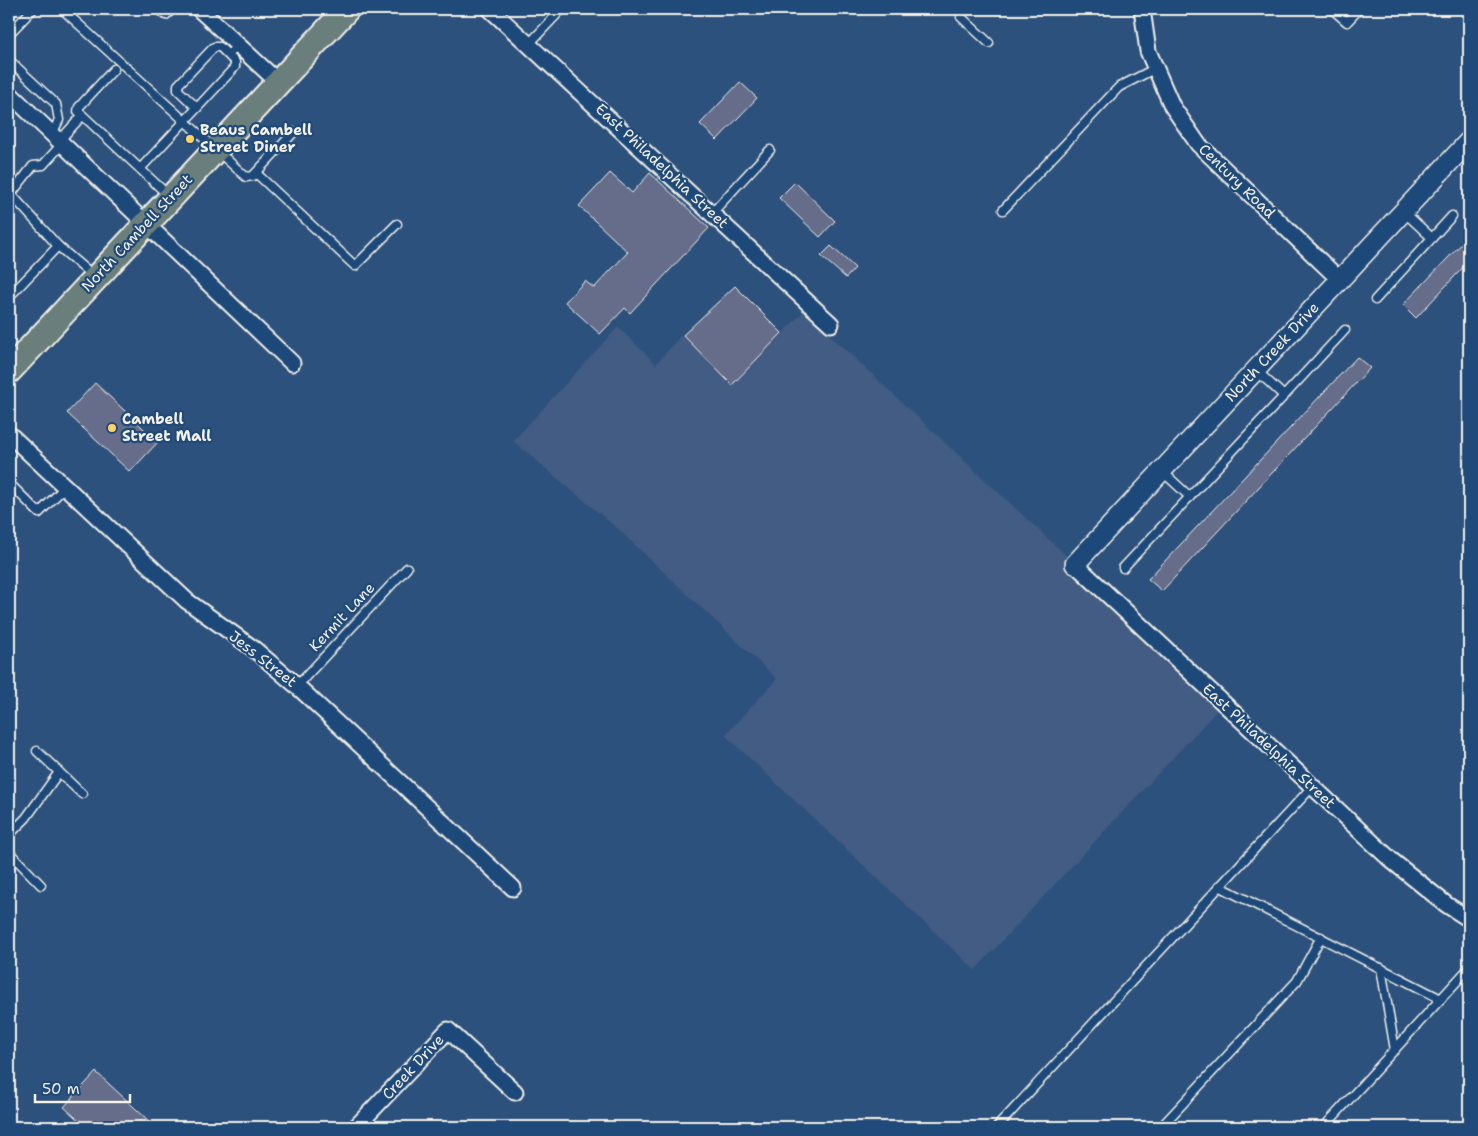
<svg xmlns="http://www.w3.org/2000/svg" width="1478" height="1136" font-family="'Shantell Sans',sans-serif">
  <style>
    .built { fill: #425c83 }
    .building { fill: #656d8a; stroke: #f4f1e8 }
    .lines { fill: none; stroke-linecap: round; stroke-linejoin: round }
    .service-casing { stroke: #f4f1e8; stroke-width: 11 }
    .minor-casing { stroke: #f4f1e8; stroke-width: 19 }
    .tertiary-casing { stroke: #f4f1e8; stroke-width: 22 }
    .primary-casing { stroke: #f4f1e8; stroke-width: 28 }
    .service { stroke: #1f4a7a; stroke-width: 8 }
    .minor { stroke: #1f4a7a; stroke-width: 15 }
    .tertiary { stroke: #1f4a7a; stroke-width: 19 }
    .primary { stroke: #6b7f7c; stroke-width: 24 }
    .poi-dot { fill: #ffd166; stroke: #1f4a7a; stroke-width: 2 }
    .labels { text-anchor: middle; stroke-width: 4.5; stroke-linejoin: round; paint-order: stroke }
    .poi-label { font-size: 15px; font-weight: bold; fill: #f4f1e8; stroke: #1f4a7a; text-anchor: start }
    .street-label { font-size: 15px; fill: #f4f1e8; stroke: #1f4a7a }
  </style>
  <rect width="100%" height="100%" fill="#2d517d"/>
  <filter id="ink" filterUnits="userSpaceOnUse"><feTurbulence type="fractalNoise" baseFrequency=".02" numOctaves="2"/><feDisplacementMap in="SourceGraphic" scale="10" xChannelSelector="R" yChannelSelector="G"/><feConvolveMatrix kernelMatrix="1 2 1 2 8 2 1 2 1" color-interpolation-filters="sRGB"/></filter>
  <g filter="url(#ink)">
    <path class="built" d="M804,311L1224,703L975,970L725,735L777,679L618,529L513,441L618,327L656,364L682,334L732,385Z"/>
    <g class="building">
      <path d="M740,82L757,98L717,140L700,124Z"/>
      <path d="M610,173L632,193L650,173L709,228L630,313L625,308L600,334L565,302L585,281L594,288L628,252L579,206Z"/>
      <path d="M795,182L835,221L820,237L779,198Z"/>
      <path d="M1469,236V261L1416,318L1403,305Z"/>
      <path d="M831,246L855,268L846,278L821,256Z"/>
      <path d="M735,286L782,333L732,385L683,335Z"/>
      <path d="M1357,357L1370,368L1162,591L1148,579Z"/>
      <path d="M95,383L158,442L130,472L67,413Z"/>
      <path d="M96,1072L149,1121L143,1127H86L64,1107Z"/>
    </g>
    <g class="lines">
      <g class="service-casing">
        <g id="service">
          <path d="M62,9L246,177L253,176L294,132"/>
          <path d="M158,9L166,15L173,9"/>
          <path d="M1332,9L1347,22L1359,9"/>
          <path d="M961,17L989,43"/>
          <path d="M11,32L33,9"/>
          <path d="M529,44L562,9"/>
          <path d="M228,55L220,47H214L178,85V90L197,108L235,67V62L228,55L238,45"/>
          <path d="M9,60L56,104L59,120L52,134"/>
          <path d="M114,69L79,107L78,111L169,196"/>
          <path d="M59,141L82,116"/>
          <path d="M140,169L197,108"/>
          <path d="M256,173L355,266L397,224"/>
          <path d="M1003,210L1119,87L1156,68"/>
          <path d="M1403,211L1432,238L1452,216"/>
          <path d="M712,213L770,150"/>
          <path d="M58,246L11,194L33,166L43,165L62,144"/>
          <path d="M9,297L58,246L94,277"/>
          <path d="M1375,300L1432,238"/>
          <path d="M1256,370L1284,396L1345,330"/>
          <path d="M1162,471L1190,497"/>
          <path d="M9,483L39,513L65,487"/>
          <path d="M1123,568L1284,396"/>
          <path d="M297,686L407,568"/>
          <path d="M37,751L59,772"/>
          <path d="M9,835L26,818L59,772L82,794"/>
          <path d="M9,852L41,885"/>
          <path d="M1219,886L1441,999"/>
          <path d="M1381,968L1395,1050"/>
          <path d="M997,1127L1312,787"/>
          <path d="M1161,1127L1297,981L1321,937"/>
          <path d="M1324,1127L1469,968"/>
        </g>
      </g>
      <g class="minor-casing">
        <g id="minor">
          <path d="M199,9L278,82"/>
          <path d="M490,9L831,324"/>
          <path d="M1142,9L1148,51L1172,106L1198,144L1340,280"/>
          <path d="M9,93L292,363"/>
          <path d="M9,434L187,601L254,649L297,686L513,888"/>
          <path d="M1075,564L1391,860L1447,905L1469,919"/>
          <path d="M356,1127L448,1030L515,1092"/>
        </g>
      </g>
      <g class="tertiary-casing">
        <path id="tertiary" d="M1075,564L1469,141"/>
      </g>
      <g class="primary-casing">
        <path id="primary" d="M9,371L347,9"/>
      </g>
      <use href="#service" class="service"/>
      <use href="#minor" class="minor"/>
      <use href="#tertiary" class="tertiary"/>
      <use href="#primary" class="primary"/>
    </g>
  </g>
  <g class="poi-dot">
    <circle cx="190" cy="139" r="5"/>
    <circle cx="112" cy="428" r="5"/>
  </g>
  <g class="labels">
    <g class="poi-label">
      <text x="200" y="135">Beaus Cambell<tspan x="200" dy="17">Street Diner</tspan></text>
      <text x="122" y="424">Cambell<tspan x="122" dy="17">Street Mall</tspan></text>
    </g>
    <g class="street-label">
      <text transform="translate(662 166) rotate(43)" y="5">East Philadelphia Street</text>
      <text transform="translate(1237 181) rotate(44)" y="5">Century Road</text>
      <text transform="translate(137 233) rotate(-47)" y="5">North Cambell Street</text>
      <text transform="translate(1272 352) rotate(-47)" y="5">North Creek Drive</text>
      <text transform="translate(342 617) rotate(-47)" y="5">Kermit Lane</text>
      <text transform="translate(263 659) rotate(38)" y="5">Jess Street</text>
      <text transform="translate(1269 746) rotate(43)" y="5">East Philadelphia Street</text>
      <text transform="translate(413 1067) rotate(-47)" y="5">Creek Drive</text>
    </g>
  </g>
  <rect width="1478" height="1136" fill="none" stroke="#1f4a7a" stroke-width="30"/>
  <rect x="15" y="15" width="1448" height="1106" fill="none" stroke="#f4f1e8" stroke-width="2" filter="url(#ink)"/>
  <path d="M35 1094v8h95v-8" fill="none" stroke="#f4f1e8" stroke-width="2.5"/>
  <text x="42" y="1094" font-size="15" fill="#f4f1e8" stroke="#1f4a7a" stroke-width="4" paint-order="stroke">50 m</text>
</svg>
